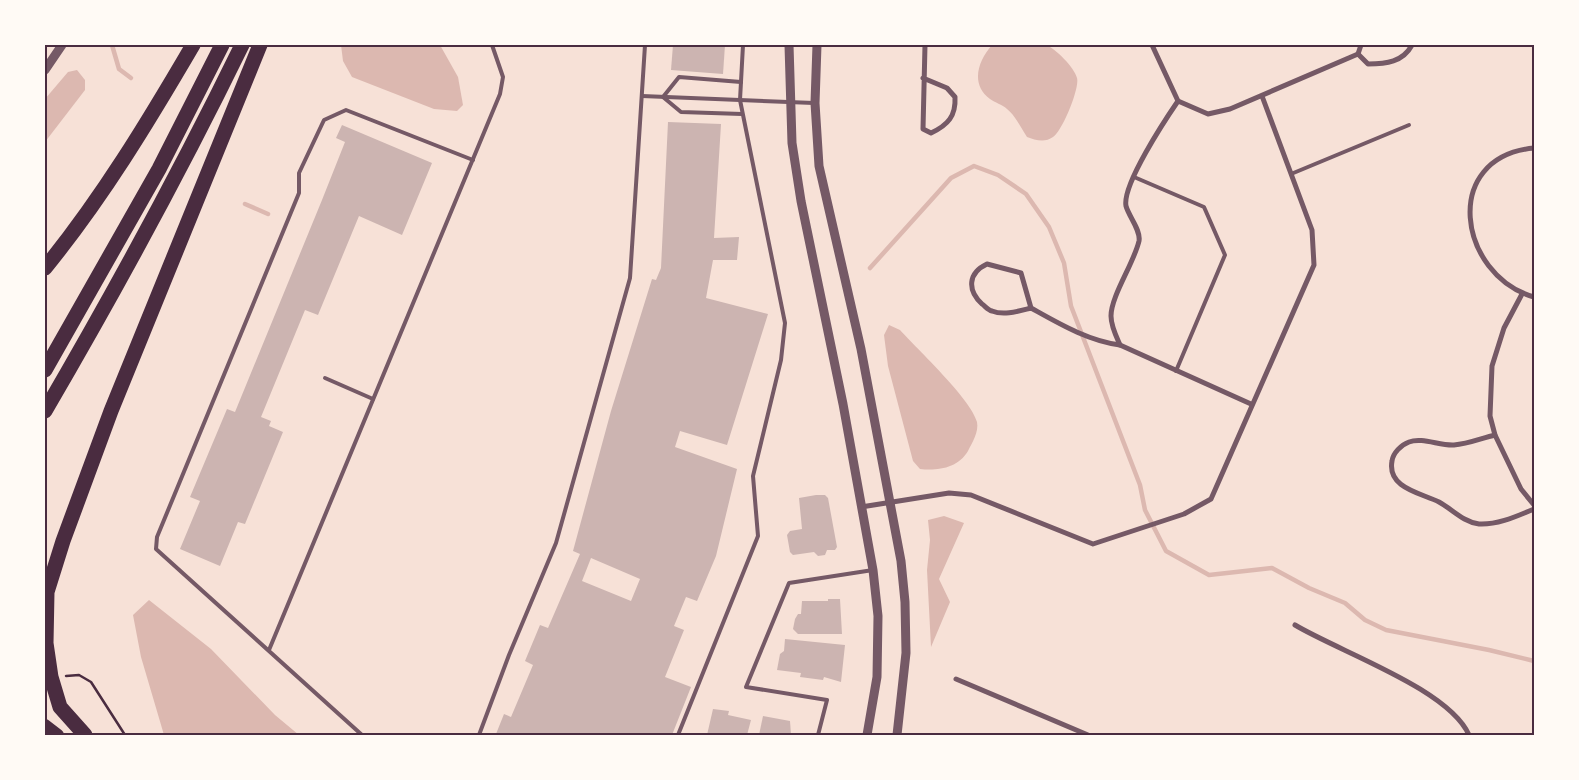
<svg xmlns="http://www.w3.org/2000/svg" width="1579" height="780" font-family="'Source Sans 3',sans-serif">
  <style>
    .water { fill: #dcb8b0 }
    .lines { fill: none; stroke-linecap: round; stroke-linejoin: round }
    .stream { stroke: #dcb8b0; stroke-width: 4.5 }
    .building { fill: #ccb4b1; fill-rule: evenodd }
    .path { stroke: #4a2c40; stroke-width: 2.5 }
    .service { stroke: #755966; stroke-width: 4 }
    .minor { stroke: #755966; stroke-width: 5 }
    .tertiary { stroke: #755966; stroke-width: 9 }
    .primary { stroke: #4a2c40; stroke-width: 12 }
    .motorway { stroke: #4a2c40; stroke-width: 15 }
    .neatline { fill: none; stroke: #4a2c40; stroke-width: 2 }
  </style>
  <rect width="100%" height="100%" fill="#f7e1d7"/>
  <g class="water">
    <path d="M341,45H440L458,77L463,105L457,111L434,109L352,77L343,61Z"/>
    <path d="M992,45C1002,45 1038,42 1046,45C1056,49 1074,67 1077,78C1080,88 1062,132 1053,137C1045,143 1035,140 1027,137C1021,128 1015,115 1007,109C1002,104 995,103 990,99C970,84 978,61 992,45Z"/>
    <path d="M77,70L85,80V90L45,142V99L68,72Z"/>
    <path d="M889,325L900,330C918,350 971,399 977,422C979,432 972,443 968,451C958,468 938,471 920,469L913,461L888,366L884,335Z"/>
    <path d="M944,516L964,523L939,579L950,602L931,647L927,570L930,540L928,520Z"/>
    <path d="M149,600L211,649L275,715L299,735H164L141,657L133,615Z"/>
  </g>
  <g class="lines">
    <g class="stream">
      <path d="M112,45L119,69L131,78"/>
      <path d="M245,204L268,214"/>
      <path d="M870,268L951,178L974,166L998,175L1026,194L1049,227L1064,263L1071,306L1140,485L1145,510L1166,551L1209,575L1272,568L1309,588L1345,603L1365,620L1386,630L1489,650L1534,661"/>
    </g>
  </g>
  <g class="building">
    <path d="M673,45H725L723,74L671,70Z"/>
    <path d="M668,122L721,124L714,238L739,237L737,260H713L706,298L768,314L727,445L680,431L675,447L737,469L716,556L697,601L686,597L674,626L684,630L665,677L691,687L672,735H498L496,734L504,714L511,717L533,665L525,661L540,625L548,628L580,554L573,551L611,411L652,279L656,280L661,268ZM591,558L640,579L631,601L582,581Z"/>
    <path d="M342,125L432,163L402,235L359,216L318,315L305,310L261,417L271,421L269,426L283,432L245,524L238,522L220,566L180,549L200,501L190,497L227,409L235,412L322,200L345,142L336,138Z"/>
    <path d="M816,495H825L828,498L837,547L835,550H827L825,555L818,556L814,552L793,555L790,552L787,535L790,531L802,529L799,498Z"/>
    <path d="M828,599H840L842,634H798L793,629L795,619L798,614H801L802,601H828Z"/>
    <path d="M785,639L845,645L841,682L824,677L823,680L800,677L801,673L777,670L780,654L784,651Z"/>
    <path d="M713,709L729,711L728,715L751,720L747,735H707Z"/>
    <path d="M763,716L790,721L791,735H759Z"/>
  </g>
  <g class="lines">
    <path class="path" d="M66,676L79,675L91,682L125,735"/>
    <g class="service">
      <path d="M741,82L679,77L663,97L681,112L742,114"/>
      <path d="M642,96L814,103"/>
      <path d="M1291,174L1409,125"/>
      <path d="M1134,177L1204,207L1225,255L1176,371"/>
      <path d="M325,378L373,399"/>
      <path d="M269,650L500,94L503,77L492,45"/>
      <path d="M362,735L156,549L157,537L299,193V173L324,120L346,110L473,160"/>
      <path d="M479,735L509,655L556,543L630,278L645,45"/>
      <path d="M678,735L758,536L753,476L781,360L785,323L740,100L743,45"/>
      <path d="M818,735L827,700L746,687L789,583L873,570"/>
    </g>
    <g class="minor">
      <path d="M1152,45L1178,101L1208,114L1230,109L1358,54"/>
      <path d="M1358,54L1368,64C1386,64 1403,62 1412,45"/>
      <path d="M1358,54L1361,45"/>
      <path d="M923,78L947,88L955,97C956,116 948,125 931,133L923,129L925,45"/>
      <path d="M1534,148C1440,157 1458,275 1534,297"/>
      <path d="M1522,294L1504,328L1492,366L1490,416L1495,435L1521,489L1534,505"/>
      <path d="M1031,308C1019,311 1004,316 992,311C988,310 985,306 982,304C967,290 968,273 987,264L1021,273L1031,308C1058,323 1088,341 1120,345L1251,404"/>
      <path d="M1120,345C1116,336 1111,326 1111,316C1111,296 1134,263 1139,241C1141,230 1129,217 1126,206C1122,185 1165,120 1178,101"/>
      <path d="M1495,435C1482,438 1468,444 1454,445C1440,446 1422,437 1409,442C1401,445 1393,453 1392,461C1387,488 1421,493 1439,502C1452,509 1463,522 1479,524C1498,525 1517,516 1534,509"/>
      <path d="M861,507L949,493L971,495L1093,544L1184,514L1211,499L1314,265L1312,230L1262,96"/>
      <path d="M1295,625C1340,652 1449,689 1469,735"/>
      <path d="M956,679L1088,735"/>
    </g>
    <g class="tertiary">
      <path d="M789,45L792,143L801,201L843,404L873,570L878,616L877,677L867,735"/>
      <path d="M817,45L815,103L819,166L861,349L901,561L905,602L906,653L897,735"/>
      <path d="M45,70L62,45"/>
    </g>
    <path class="primary" d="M45,725L58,735"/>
    <g class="motorway">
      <path d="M45,268C102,198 148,122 193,45"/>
      <path d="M45,370L159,169L222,45"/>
      <path d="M45,411C115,291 181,170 242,45"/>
      <path d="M85,735L60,707L51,677L46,643L47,592L63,541L111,411L260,45"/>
    </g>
  </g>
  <rect width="1579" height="780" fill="none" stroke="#fffaf5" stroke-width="92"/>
  <rect x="46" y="46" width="1487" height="688" class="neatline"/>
</svg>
